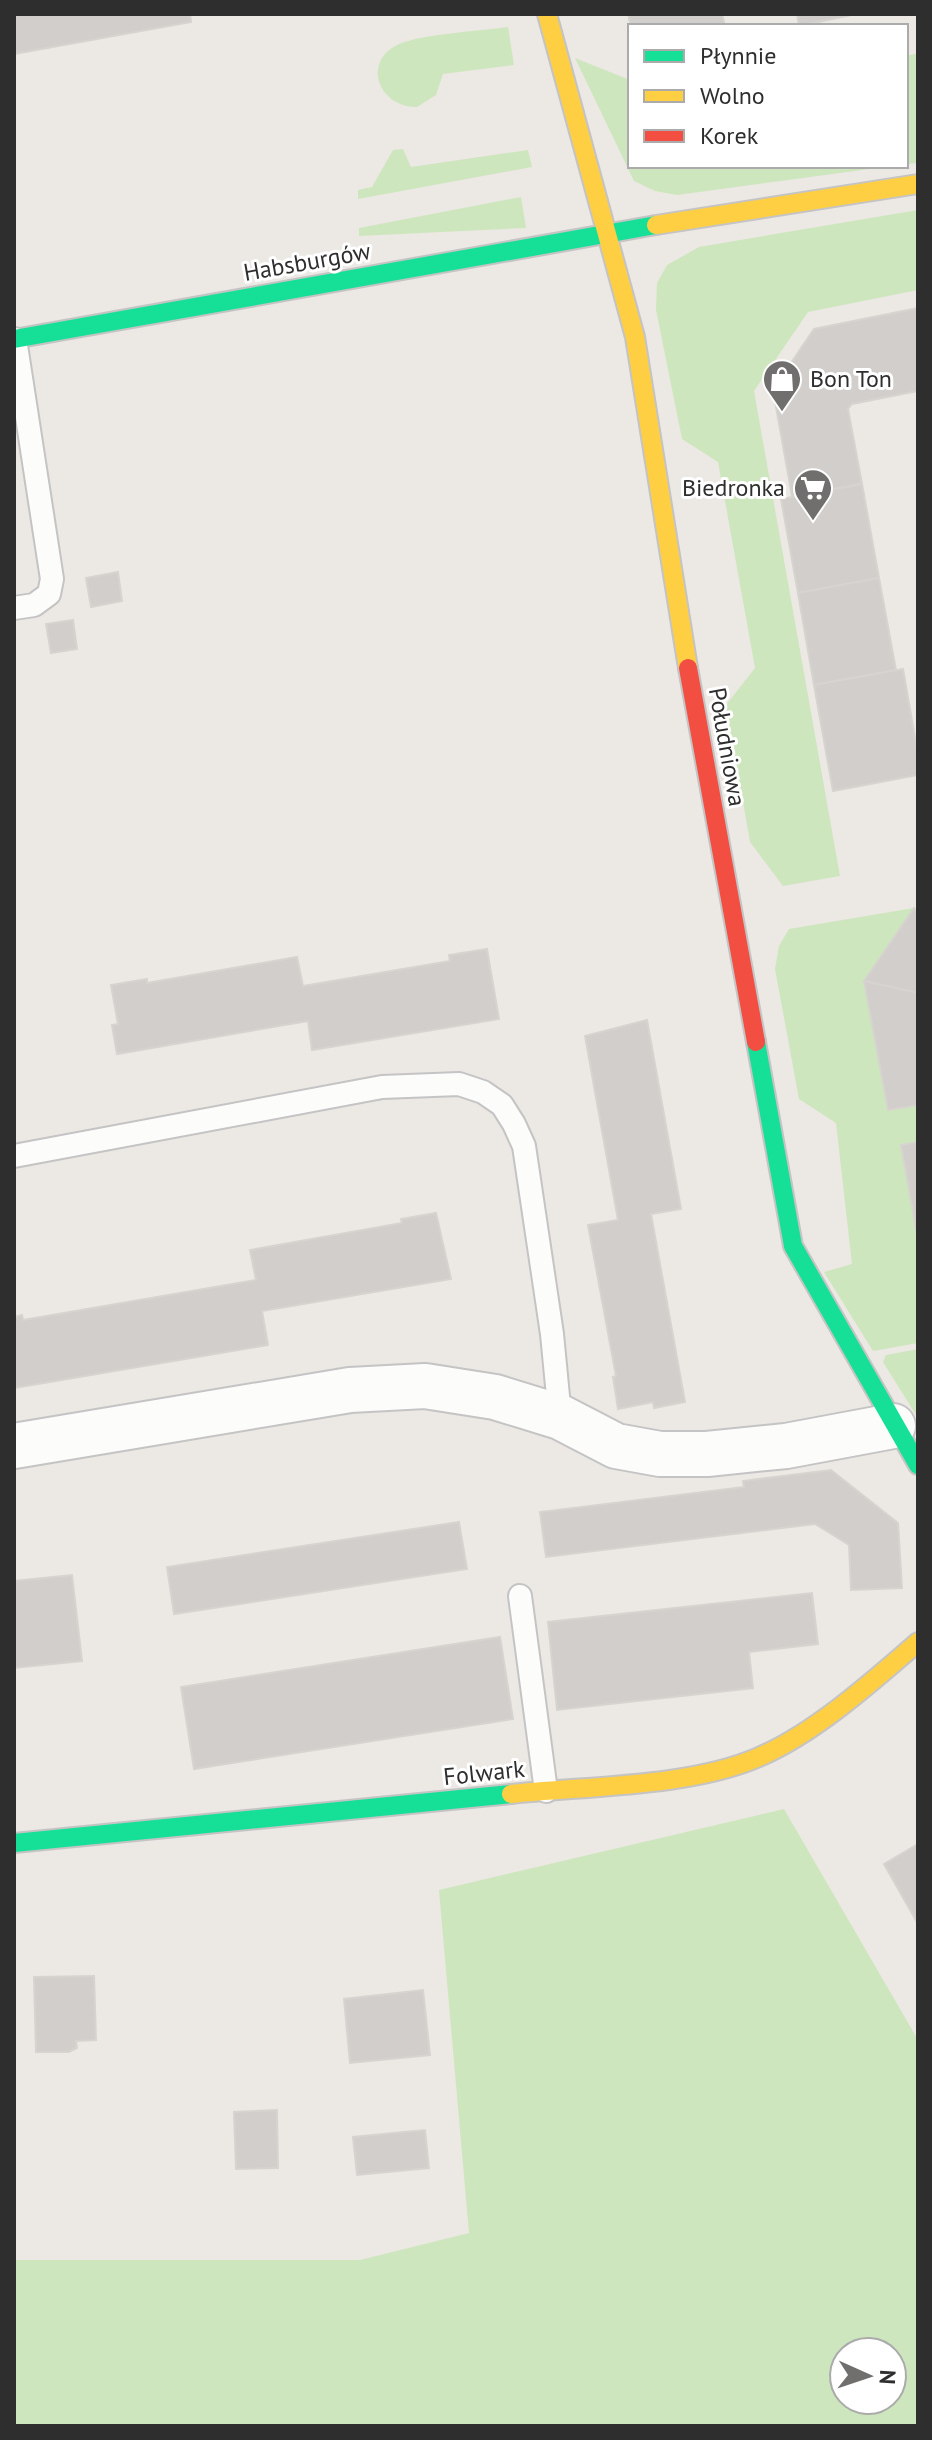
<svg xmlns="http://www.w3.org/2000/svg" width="932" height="2440" font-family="'PT Sans',sans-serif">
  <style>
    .green { fill: #cee6be; fill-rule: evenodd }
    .building { fill: #d1cecb; stroke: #d7d4d0; stroke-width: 2 }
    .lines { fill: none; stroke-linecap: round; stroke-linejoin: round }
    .lane-casing { stroke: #c5c4c5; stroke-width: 26 }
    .street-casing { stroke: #c5c4c5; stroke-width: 48 }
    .fast-casing { stroke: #c5c4c5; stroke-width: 22 }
    .slow-casing { stroke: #c5c4c5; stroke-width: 22 }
    .jam-casing { stroke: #c5c4c5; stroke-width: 22 }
    .lane { stroke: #fcfcfb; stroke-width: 22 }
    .street { stroke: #fcfcfb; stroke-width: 44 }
    .fast { stroke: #16e098; stroke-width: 18 }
    .slow { stroke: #ffcf43; stroke-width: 18 }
    .jam { stroke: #f24e42; stroke-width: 18 }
    .labels { text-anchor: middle; stroke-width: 6; stroke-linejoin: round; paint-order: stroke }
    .street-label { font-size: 24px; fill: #2e2e2e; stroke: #fff }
    .poi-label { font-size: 24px; fill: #2e2e2e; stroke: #fff; text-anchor: start }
  </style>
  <rect width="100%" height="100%" fill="#ece8e4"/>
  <g class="green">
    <path d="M508,27L514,65L443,74L436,95L417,107C380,108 361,63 397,45C420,34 480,31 508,27Z"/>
    <path d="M918,53V163L906,164V56Z"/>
    <path d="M575,58L630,80V166H892L677,195L655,191L634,181Z"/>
    <path d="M403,149L411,167L528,150L532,167L358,199V190L372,187L393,150Z"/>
    <path d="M521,197L526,228L359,236V228Z"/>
    <path d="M918,210V290L808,312L754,391L840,876L783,886L750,842L726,705L755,668L718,462L682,439L656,310L657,283L667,265L699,247Z"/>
    <path d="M914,908L864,981L888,1110L918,1105V1142L901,1146L918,1240V1343L873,1351L824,1272L852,1264L836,1123L799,1099L775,969L779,946L789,929Z"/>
    <path d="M918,1349V1418L883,1362L886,1355Z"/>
    <path d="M784,1809L918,2040V2426H14V2260H360L469,2233L439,1890ZM844,2352H892V2400H844Z"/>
  </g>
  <g class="building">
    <path d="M14,14H190L191,22L14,54Z"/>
    <path d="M628,14H722L725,26H631Z"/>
    <path d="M797,14H856L799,26Z"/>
    <path d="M918,308V391L852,404L848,409L862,484L792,496L773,390L793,360L814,329Z"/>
    <path d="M862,484L879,578L798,593L781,499Z"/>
    <path d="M118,572L122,601L91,607L86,578Z"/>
    <path d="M879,578L896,670L814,685L798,593Z"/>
    <path d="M73,620L77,649L51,653L46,624Z"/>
    <path d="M903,669L918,755V775L833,791L814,685Z"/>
    <path d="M914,908L918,914V993L864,981Z"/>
    <path d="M487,949L499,1019L312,1050L308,1021L117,1054L112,1025L118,1024L111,985L147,979V983L297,957L303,986L450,961L449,955Z"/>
    <path d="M864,981L918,993V1105L888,1110Z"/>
    <path d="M647,1020L681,1209L651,1214L685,1402L654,1408L653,1402L618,1409L613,1377L616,1376L588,1225L618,1220L585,1036Z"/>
    <path d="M918,1142V1240L901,1145Z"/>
    <path d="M436,1213L451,1279L262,1311L268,1345L14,1388V1317L22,1315L23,1320L256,1280L250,1250L402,1223L401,1219Z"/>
    <path d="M831,1470L898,1523L902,1588L851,1590L849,1545L815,1524L546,1557L540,1512L744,1487L743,1481Z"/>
    <path d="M459,1522L467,1569L174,1614L167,1567Z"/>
    <path d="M72,1575L82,1661L14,1668V1581Z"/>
    <path d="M812,1593L818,1644L749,1652L753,1688L557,1710L548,1622Z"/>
    <path d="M500,1637L513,1719L194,1769L181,1687Z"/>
    <path d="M918,1844V1924L884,1864Z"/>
    <path d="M94,1976L96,2040L76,2041L77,2048L69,2052H36L34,1977Z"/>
    <path d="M423,1990L430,2055L350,2063L344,1999Z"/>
    <path d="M277,2110L278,2168L236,2169L234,2112Z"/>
    <path d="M425,2130L429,2168L357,2175L353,2137Z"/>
  </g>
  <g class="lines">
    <g class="lane-casing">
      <g id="lane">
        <path d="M14,608L34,605L49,594L52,579L15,339"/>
        <path d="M14,1156L382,1087L459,1084L483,1092L502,1105L514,1124L524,1146L552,1334L560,1417"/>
        <path d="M520,1596L546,1791"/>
      </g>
    </g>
    <g class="street-casing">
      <path id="street" d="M14,1446L350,1390L425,1386L495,1397L560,1417L616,1446L660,1454H707L786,1446L893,1426"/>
    </g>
    <g class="fast-casing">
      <g id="fast">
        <path d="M14,339L656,225"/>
        <path d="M756,1042L793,1246L918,1465"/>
        <path d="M14,1843L511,1794"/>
      </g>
    </g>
    <g class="slow-casing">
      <g id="slow">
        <path d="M547,14L635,337L688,668"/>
        <path d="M656,225L918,184"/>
        <path d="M511,1794C586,1786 691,1787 759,1757C815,1733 873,1681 918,1642"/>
      </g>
    </g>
    <g class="jam-casing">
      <path id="jam" d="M688,668L756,1042"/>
    </g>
    <use href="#lane" class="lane"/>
    <use href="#street" class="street"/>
    <use href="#fast" class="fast"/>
    <use href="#slow" class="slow"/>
    <use href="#jam" class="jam"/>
  </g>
  <defs>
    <g id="shop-pin" transform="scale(2)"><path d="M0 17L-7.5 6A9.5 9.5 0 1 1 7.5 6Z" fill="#706f6e" stroke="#fff"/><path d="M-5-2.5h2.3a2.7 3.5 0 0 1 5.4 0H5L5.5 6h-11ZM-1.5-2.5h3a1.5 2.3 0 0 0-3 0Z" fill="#fff"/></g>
    <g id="supermarket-pin" transform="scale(2)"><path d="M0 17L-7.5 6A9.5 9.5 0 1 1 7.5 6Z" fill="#706f6e" stroke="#fff"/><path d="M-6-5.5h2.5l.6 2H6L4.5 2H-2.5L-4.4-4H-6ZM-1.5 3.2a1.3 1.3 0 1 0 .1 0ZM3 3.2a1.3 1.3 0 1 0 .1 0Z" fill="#fff"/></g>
  </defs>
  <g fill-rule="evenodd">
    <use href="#shop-pin" x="782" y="379"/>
    <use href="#supermarket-pin" x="813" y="488"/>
  </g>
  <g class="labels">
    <g class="street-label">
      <text transform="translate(307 262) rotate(-10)" y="8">Habsburgów</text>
      <text transform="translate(727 747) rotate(80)" y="8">Południowa</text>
      <text transform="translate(484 1773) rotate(-6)" y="8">Folwark</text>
    </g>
    <g class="poi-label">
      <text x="810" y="387">Bon Ton</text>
      <text x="785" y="496" text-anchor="end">Biedronka</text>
    </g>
  </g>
  <rect width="932" height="2440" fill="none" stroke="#2e2e2e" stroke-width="32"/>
  <rect x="628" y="24" width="280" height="144" fill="#ffffff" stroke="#ababab" stroke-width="2"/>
  <rect x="644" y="50" width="40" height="12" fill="#16e098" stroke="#ababab" stroke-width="2"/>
  <text x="700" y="64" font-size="24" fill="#2e2e2e">Płynnie</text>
  <rect x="644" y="90" width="40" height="12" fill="#ffcf43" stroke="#ababab" stroke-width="2"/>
  <text x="700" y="104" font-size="24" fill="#2e2e2e">Wolno</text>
  <rect x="644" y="130" width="40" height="12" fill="#f24e42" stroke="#ababab" stroke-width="2"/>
  <text x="700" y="144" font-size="24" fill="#2e2e2e">Korek</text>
  <g transform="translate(868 2376) rotate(93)"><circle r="38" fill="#ffffff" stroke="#ababab" stroke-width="2"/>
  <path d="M0-6L14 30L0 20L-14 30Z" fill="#706f6e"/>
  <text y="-12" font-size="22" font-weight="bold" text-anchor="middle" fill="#2e2e2e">N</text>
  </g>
</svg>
